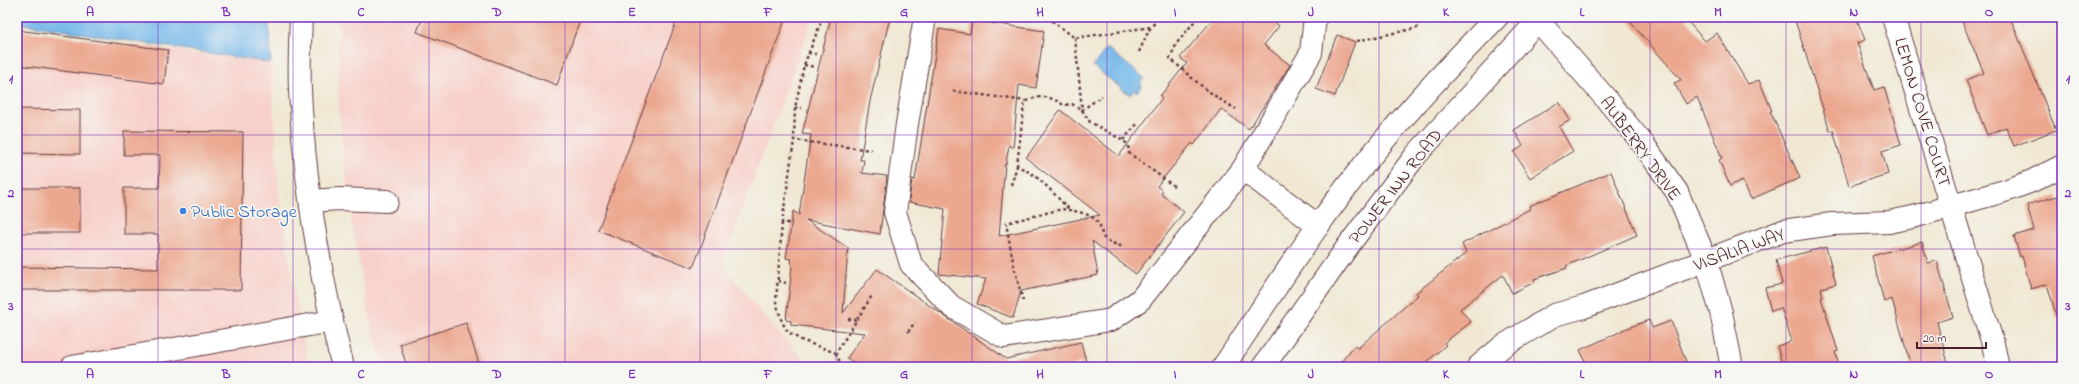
<svg xmlns="http://www.w3.org/2000/svg" width="2079" height="384" font-family="'Indie Flower',sans-serif">
  <style>
    .built { fill: #f7d0c9 }
    .water { fill: #74b8ea; stroke: #5f6c8a }
    .building { fill: #eca78f }
    .lines { fill: none; stroke-linecap: round; stroke-linejoin: round }
    .minor-casing { stroke: #633d44; stroke-width: 24 }
    .major-casing { stroke: #633d44; stroke-width: 24 }
    .path { stroke: #633d44; stroke-width: 2.5; stroke-dasharray: 3 3; stroke-linecap: butt }
    .minor { stroke: #fff; stroke-width: 22 }
    .major { stroke: #fff; stroke-width: 22 }
    .grid { fill: none; stroke: #7b2cbf; stroke-width: 1; stroke-opacity: 0.55 }
    .shop-dot { fill: #3f7fe0; stroke: #f6f6f2; stroke-width: 1.5 }
    .labels { text-anchor: middle; stroke-width: 3.5; stroke-linejoin: round; paint-order: stroke }
    .street-label { font-size: 18px; fill: #4a1f2b; stroke: #f6f6f2 }
    .shop-label { font-size: 18px; fill: #366cbe; stroke: #f6f6f2; text-anchor: start }
    .neatline { fill: none; stroke: #7b2cbf; stroke-width: 1.5 }
    .grid-label { font-size: 13px; text-anchor: middle; font-weight: bold; fill: #7b2cbf }
  </style>
  <rect width="100%" height="100%" fill="#f6f6f2"/>
  <filter id="ink" filterUnits="userSpaceOnUse"><feTurbulence type="fractalNoise" baseFrequency=".025" numOctaves="2"/><feDisplacementMap in="SourceGraphic" scale="8" xChannelSelector="R" yChannelSelector="G"/><feConvolveMatrix kernelMatrix="1 2 1 2 8 2 1 2 1" color-interpolation-filters="sRGB"/></filter>
  <filter id="wash" filterUnits="userSpaceOnUse"><feTurbulence type="fractalNoise" baseFrequency=".012" numOctaves="4" result="noise"/><feDisplacementMap in="SourceGraphic" scale="16" xChannelSelector="R" yChannelSelector="G"/><feGaussianBlur stdDeviation="0.9" result="paint"/><feColorMatrix in="noise" values="0 0 0 0 0 0 0 0 0 0 0 0 0 0 0 0 0 1.4 0 .05"/><feComposite in="paint" operator="in"/></filter>
  <g filter="url(#wash)">
    <rect width="100%" height="100%" fill="#f0e8d3"/>
    <g class="built">
      <path d="M338,17H813L723,262L729,273L774,328L811,367H383L371,326L352,225L339,114Z"/>
      <path d="M17,31L271,63L278,186L294,291L309,367H17Z"/>
    </g>
    <g class="water">
      <path d="M17,17H269L271,63L17,23Z"/>
      <path d="M1107,48L1144,78L1140,83L1142,85L1137,92L1134,90L1130,95L1093,66Z"/>
    </g>
    <g id="blocks">
      <g class="building">
        <path d="M423,17H581L557,85L417,32Z"/>
        <path d="M678,17H786L693,268L598,230Z"/>
        <path d="M831,17H890L870,101L860,160H864L862,173L887,176L880,234L806,220L848,248L843,313L877,269L1006,359L1081,342L1086,362L1064,367H860L847,358L865,333L791,325V321L786,320L792,266L791,259L786,258L789,240L793,211L799,215L811,135L802,134Z"/>
        <path d="M1215,17H1270L1279,26L1264,45L1290,65L1249,129L1221,109L1194,145L1192,143L1157,186L1163,191L1161,194L1184,212L1136,274L1092,241L1098,275L1021,291L1013,318L977,304L986,279L939,274L945,209L909,202L912,179L915,180L939,29L970,34L972,20L1044,31L1036,88L1019,85L1013,148L1009,145L1006,164H1005L999,236L1100,215L1026,158L1060,110L1119,156L1162,98L1160,96L1187,63L1180,58Z"/>
        <path d="M1626,17H1684L1705,41L1717,33L1748,84L1759,80L1772,111H1770L1800,178L1751,199L1742,180L1730,186L1719,160L1722,158L1697,97L1686,104L1674,83L1681,80Z"/>
        <path d="M1794,17H1856L1865,40L1857,43L1874,90L1884,87L1901,145L1882,151L1888,174L1849,186L1833,130L1830,131Z"/>
        <path d="M1960,17H2010L2056,130L2014,146L2006,127L1987,135L1966,80L1984,73Z"/>
        <path d="M17,30L168,50L164,84L17,65Z"/>
        <path d="M1337,35L1355,42L1335,96L1316,89Z"/>
        <path d="M1559,102L1570,120L1559,127L1573,151L1530,178L1514,152L1523,146L1514,130Z"/>
        <path d="M17,109L80,110V154L17,153Z"/>
        <path d="M124,131L243,132L241,290H17V267L158,269V234H124V188H159L160,155H124Z"/>
        <path d="M1611,172L1637,235L1566,266L1567,268L1534,279L1535,282L1512,293L1503,275L1460,309L1471,322L1444,343L1446,345L1421,367H1337L1354,346L1358,348L1418,295L1416,293L1466,253L1462,244L1530,209L1529,206Z"/>
        <rect x="17" y="188" width="63" height="45"/>
        <path d="M2057,196L2059,203L2062,202V317L2057,318L2047,284L2031,289L2022,256L2020,257L2014,236L2034,230L2027,205Z"/>
        <path d="M1922,242L1928,263L1937,261L1953,317L1937,322L1949,367H1911L1892,299L1884,302L1872,256Z"/>
        <path d="M1826,247L1836,284L1821,288L1823,297L1821,298L1838,351L1835,352L1840,367H1783L1777,346L1792,341L1781,308L1771,311L1765,288L1782,284L1776,260Z"/>
        <path d="M1649,320L1652,328L1671,321L1688,367H1588L1580,350L1622,331V330Z"/>
        <path d="M466,323L480,367H407L400,344Z"/>
      </g>
    </g>
  </g>
  <g filter="url(#ink)">
    <use href="#blocks" fill-opacity="0" stroke="#633d44" stroke-width="1"/>
    <g class="lines">
      <g class="minor-casing">
        <g id="minor">
          <path d="M301,17C300,41 299,66 300,90C304,183 320,277 343,367"/>
          <path d="M925,17L907,124L895,212L911,264L951,306L1004,337L1111,320L1140,300L1243,169L1311,53L1315,17"/>
          <path d="M1535,17L1607,100L1644,145L1677,192L1706,260L1721,312L1732,367"/>
          <path d="M1893,17L1993,344L1998,367"/>
          <path d="M1243,169L1318,226"/>
          <path d="M311,201L339,199L387,201"/>
          <path d="M72,367L332,321"/>
          <path d="M1478,367L1503,346L1554,315L1584,307L1783,231L1832,224L1889,222L1913,217L2008,190L2032,181L2062,166"/>
        </g>
      </g>
      <g class="major-casing">
        <g id="major">
          <path d="M1223,367C1255,320 1285,272 1318,226C1370,151 1433,82 1497,17"/>
          <path d="M1263,367L1348,246L1416,155L1541,17"/>
        </g>
      </g>
      <g class="path">
        <path d="M823,17L804,65L795,108L794,140L871,150"/>
        <path d="M1047,17L1075,38L1151,27"/>
        <path d="M1198,17L1177,43L1170,58C1191,78 1211,95 1236,109"/>
        <path d="M1075,38L1082,110L1102,96"/>
        <path d="M1357,41L1417,28L1419,17"/>
        <path d="M1139,52L1149,30L1159,17"/>
        <path d="M808,53L816,54"/>
        <path d="M804,65L815,67"/>
        <path d="M953,91L1026,101"/>
        <path d="M795,108H802"/>
        <path d="M1123,140L1138,123"/>
        <path d="M1017,166L1024,104C1034,93 1053,96 1063,105L1072,104L1082,110L1090,122L1124,141L1128,145L1129,153L1175,187"/>
        <path d="M1011,185L1017,166C1040,175 1053,194 1070,210"/>
        <path d="M782,223L776,302L782,322L788,332L801,340L836,353L873,294"/>
        <path d="M789,223H782L794,140"/>
        <path d="M778,281L786,283"/>
        <path d="M1023,301L1014,267L1006,223L1062,209C1075,211 1094,213 1100,226C1102,231 1101,236 1106,240C1111,243 1118,245 1123,247"/>
        <path d="M848,319L856,320"/>
        <path d="M908,332L915,322"/>
        <path d="M836,353L842,367"/>
      </g>
      <use href="#minor" class="minor"/>
      <use href="#major" class="major"/>
    </g>
  </g>
  <path class="grid" d="M158,17V367M293,17V367M429,17V367M565,17V367M700,17V367M836,17V367M972,17V367M1107,17V367M1243,17V367M1379,17V367M1514,17V367M1650,17V367M1786,17V367M1921,17V367M17,135H2062M17,249H2062"/>
  <circle class="shop-dot" cx="183" cy="211" r="4"/>
  <g class="labels">
    <g class="street-label">
      <text transform="translate(1923 112) rotate(73)" y="6">LEMON COVE COURT</text>
      <text transform="translate(1641 148) rotate(54)" y="6">AUBERRY DRIVE</text>
      <text transform="translate(1395 186) rotate(-52)" y="6">POWER INN ROAD</text>
      <text transform="translate(1739 249) rotate(-20)" y="6">VISALIA WAY</text>
    </g>
    <g class="shop-label">
      <text x="191" y="217">Public Storage</text>
    </g>
  </g>
  <rect width="2079" height="384" fill="none" stroke="#f6f6f2" stroke-width="44"/>
  <path d="M1917 342v6h69v-6" fill="none" stroke="#4a1f2b" stroke-width="2"/>
  <text x="1923" y="342" font-size="12" fill="#4a1f2b" stroke="#f6f6f2" stroke-width="3" paint-order="stroke">20 m</text>
  <rect x="22" y="22" width="2035" height="340" class="neatline"/>
  <g class="grid-label">
    <text x="90" y="16">A</text>
    <text x="226" y="16">B</text>
    <text x="361" y="16">C</text>
    <text x="497" y="16">D</text>
    <text x="632" y="16">E</text>
    <text x="768" y="16">F</text>
    <text x="904" y="16">G</text>
    <text x="1040" y="16">H</text>
    <text x="1175" y="16">I</text>
    <text x="1311" y="16">J</text>
    <text x="1446" y="16">K</text>
    <text x="1582" y="16">L</text>
    <text x="1718" y="16">M</text>
    <text x="1854" y="16">N</text>
    <text x="1989" y="16">O</text>
    <text x="11" y="83">1</text>
    <text x="2068" y="83">1</text>
    <text x="11" y="197">2</text>
    <text x="2068" y="197">2</text>
    <text x="11" y="310">3</text>
    <text x="2068" y="310">3</text>
    <text x="90" y="378">A</text>
    <text x="226" y="378">B</text>
    <text x="361" y="378">C</text>
    <text x="497" y="378">D</text>
    <text x="632" y="378">E</text>
    <text x="768" y="378">F</text>
    <text x="904" y="378">G</text>
    <text x="1040" y="378">H</text>
    <text x="1175" y="378">I</text>
    <text x="1311" y="378">J</text>
    <text x="1446" y="378">K</text>
    <text x="1582" y="378">L</text>
    <text x="1718" y="378">M</text>
    <text x="1854" y="378">N</text>
    <text x="1989" y="378">O</text>
  </g>
</svg>
